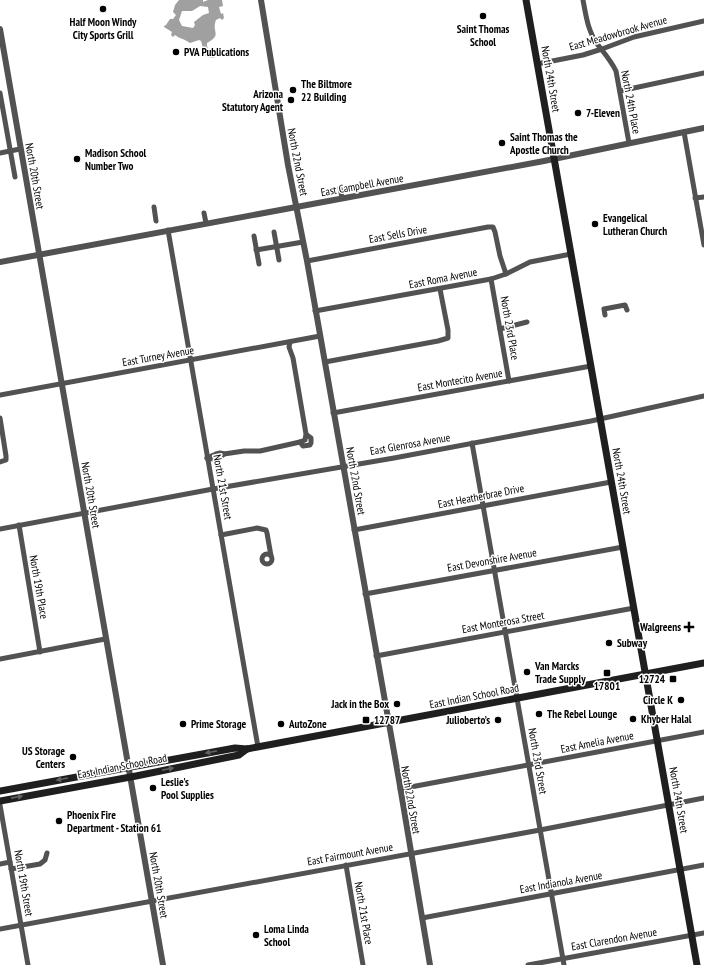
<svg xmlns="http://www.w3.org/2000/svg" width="704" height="965" font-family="'PT Sans Narrow',sans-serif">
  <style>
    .water { fill: #a0a0a0; fill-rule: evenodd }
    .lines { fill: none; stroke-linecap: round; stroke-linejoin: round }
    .minor { stroke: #525252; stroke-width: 5 }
    .tertiary { stroke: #525252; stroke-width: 6 }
    .secondary { stroke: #1f1f1f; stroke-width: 7 }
    .oneway { fill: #626262 }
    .poi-dot { fill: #000; stroke: #fff; stroke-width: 1.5 }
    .labels { text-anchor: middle; stroke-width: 3; stroke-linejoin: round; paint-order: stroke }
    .poi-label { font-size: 11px; font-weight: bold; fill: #000; stroke: #fff; text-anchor: start }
    .street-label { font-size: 11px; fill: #000; stroke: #fff }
  </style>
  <rect width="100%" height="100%" fill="#fff"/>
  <path class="water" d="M179,0H203V2L208,0H222L223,6L219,7L221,14L223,13L224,18L222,20L220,18L216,20C211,33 223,34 207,43C206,50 212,51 215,57L214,58C199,57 205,52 201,41L199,40L190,43C185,39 180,39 175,35L173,37L171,35L172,32L164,27V26L166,25L170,19H173L176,15L173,12L175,5ZM200,6L208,7L209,13L203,15L194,22L195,25L193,28L182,26L179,20L182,11H192Z"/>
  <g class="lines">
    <g class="minor">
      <path d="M583,0C586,16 588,32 598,45C605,54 611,61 616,71L629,143"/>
      <path d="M537,64L583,55L602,49L634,37L704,21"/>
      <path d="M620,91L704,73"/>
      <path d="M0,93L15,177"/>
      <path d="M684,132L704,245"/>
      <path d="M0,153L20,149"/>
      <path d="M340,188L342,198"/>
      <path d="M695,198L704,197"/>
      <path d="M154,207L156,221"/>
      <path d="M204,213L206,223"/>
      <path d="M168,230L258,747"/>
      <path d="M274,232L279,260"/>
      <path d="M254,236L259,264"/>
      <path d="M256,250L303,242"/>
      <path d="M307,261L488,227H493L495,232L500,256L506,274"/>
      <path d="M491,279L509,381"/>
      <path d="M315,311L491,279L506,274L530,262L571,254"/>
      <path d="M605,315L604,309L625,305L627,310"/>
      <path d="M500,329L527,322"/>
      <path d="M325,362L438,341L448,338V330L440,289"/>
      <path d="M0,395L320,336"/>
      <path d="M333,413L591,366"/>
      <path d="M0,418L6,456V460L0,462"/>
      <path d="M300,442L303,446L310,445L311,443V438L307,435"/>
      <path d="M472,443L564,965"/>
      <path d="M207,458L216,454L220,453L224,454L244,451H260L300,442L305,440L306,434L293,358L289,347L290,342"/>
      <path d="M207,458C214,460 219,459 224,454"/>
      <path d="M19,525L40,652"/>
      <path d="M0,529L213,489L394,458L591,421L704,396"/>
      <path d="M354,530L611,482"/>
      <path d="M221,535L257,528L266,530L267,533L271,556"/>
      <circle cx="267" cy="559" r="5"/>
      <path d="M365,594L623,547"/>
      <path d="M376,656L634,608"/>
      <path d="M0,659L105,639"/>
      <path d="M400,789L704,732"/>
      <path d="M0,805L28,965"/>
      <path d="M0,864L10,862"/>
      <path d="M346,865L363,965"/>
      <path d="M11,869L40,864L45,860L47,853"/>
      <path d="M422,918L704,865"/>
      <path d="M0,929L540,830L704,798"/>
      <path d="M528,965L704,933"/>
    </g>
    <g class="tertiary">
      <path d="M261,0L288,165L307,261L399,780L430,965"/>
      <path d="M0,29L163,965"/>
      <path d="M0,262L544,161L704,128"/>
    </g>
    <g class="secondary">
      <path d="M526,0L697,965"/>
      <path d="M0,791L235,748L247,749L704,663"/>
      <path d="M0,801L136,776L239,755L247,749"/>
    </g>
  </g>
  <defs><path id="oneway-solid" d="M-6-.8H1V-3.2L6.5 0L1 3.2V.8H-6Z"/></defs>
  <g class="oneway">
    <use href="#oneway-solid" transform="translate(211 752) rotate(169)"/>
    <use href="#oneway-solid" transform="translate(168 769) rotate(-11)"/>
    <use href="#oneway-solid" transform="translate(62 779) rotate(170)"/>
    <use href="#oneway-solid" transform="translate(17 797) rotate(-11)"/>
  </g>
  <g class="poi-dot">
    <circle cx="103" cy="9" r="4"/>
    <circle cx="483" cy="16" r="4"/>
    <circle cx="176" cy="52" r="4"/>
    <circle cx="293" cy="90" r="4"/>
    <circle cx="291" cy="100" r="4"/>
    <circle cx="578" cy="113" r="4"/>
    <circle cx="502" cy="143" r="4"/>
    <circle cx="77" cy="159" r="4"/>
    <circle cx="595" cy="224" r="4"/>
    <path d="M687 621h4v4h4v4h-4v4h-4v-4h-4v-4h4z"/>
    <circle cx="609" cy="643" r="4"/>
    <circle cx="527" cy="672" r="4"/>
    <rect x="603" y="669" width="8" height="8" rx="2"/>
    <rect x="669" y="675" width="8" height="8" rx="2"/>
    <circle cx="681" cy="700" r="4"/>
    <circle cx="397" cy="704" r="4"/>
    <circle cx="539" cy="714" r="4"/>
    <circle cx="633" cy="719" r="4"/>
    <rect x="362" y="716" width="8" height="8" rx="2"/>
    <circle cx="498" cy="720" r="4"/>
    <circle cx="183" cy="724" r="4"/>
    <circle cx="281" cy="724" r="4"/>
    <circle cx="73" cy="757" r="4"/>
    <circle cx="153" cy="788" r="4"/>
    <circle cx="59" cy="821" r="4"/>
    <circle cx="256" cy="935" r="4"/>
  </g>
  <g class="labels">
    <g class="poi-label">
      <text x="103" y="26" text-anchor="middle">Half Moon Windy<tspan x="103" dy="13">City Sports Grill</tspan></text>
      <text x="483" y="33" text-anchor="middle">Saint Thomas<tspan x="483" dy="13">School</tspan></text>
      <text x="184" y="56">PVA Publications</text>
      <text x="301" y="88">The Biltmore<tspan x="301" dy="13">22 Building</tspan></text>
      <text x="283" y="98" text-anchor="end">Arizona<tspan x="283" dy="13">Statutory Agent</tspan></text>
      <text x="586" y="117">7-Eleven</text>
      <text x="510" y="141">Saint Thomas the<tspan x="510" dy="13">Apostle Church</tspan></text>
      <text x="85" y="157">Madison School<tspan x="85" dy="13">Number Two</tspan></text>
      <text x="603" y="222">Evangelical<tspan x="603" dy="13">Lutheran Church</tspan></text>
      <text x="681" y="631" text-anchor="end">Walgreens</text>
      <text x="617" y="647">Subway</text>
      <text x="535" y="670">Van Marcks<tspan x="535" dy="13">Trade Supply</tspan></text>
      <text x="665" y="683" text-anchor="end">12724</text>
      <text x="607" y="690" text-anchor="middle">17801</text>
      <text x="673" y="704" text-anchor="end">Circle K</text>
      <text x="389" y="708" text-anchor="end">Jack in the Box</text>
      <text x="547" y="718">The Rebel Lounge</text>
      <text x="641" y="723">Khyber Halal</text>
      <text x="374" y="724">12787</text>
      <text x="490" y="724" text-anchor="end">Julioberto’s</text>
      <text x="191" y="728">Prime Storage</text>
      <text x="289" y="728">AutoZone</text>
      <text x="65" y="755" text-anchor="end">US Storage<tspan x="65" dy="13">Centers</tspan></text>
      <text x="161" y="786">Leslie's<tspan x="161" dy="13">Pool Supplies</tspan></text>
      <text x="67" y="819">Phoenix Fire<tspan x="67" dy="13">Department - Station 61</tspan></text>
      <text x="264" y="933">Loma Linda<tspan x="264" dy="13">School</tspan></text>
    </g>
    <g class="street-label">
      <text transform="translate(618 33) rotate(-16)" y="4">East Meadowbrook Avenue</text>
      <text transform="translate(551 79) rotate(80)" y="4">North 24th Street</text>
      <text transform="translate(631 102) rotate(79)" y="4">North 24th Place</text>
      <text transform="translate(298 162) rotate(79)" y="4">North 22nd Street</text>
      <text transform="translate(35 176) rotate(80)" y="4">North 20th Street</text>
      <text transform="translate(362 185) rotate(-10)" y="4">East Campbell Avenue</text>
      <text transform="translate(398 234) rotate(-10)" y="4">East Sells Drive</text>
      <text transform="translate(443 278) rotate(-11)" y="4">East Roma Avenue</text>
      <text transform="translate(510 328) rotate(80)" y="4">North 23rd Place</text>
      <text transform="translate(158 356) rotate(-10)" y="4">East Turney Avenue</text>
      <text transform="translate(460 380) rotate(-10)" y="4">East Montecito Avenue</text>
      <text transform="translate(410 444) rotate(-10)" y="4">East Glenrosa Avenue</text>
      <text transform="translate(356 481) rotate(80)" y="4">North 22nd Street</text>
      <text transform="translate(622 481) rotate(80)" y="4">North 24th Street</text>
      <text transform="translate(223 487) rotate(80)" y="4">North 21st Street</text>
      <text transform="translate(91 495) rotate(80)" y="4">North 20th Street</text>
      <text transform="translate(481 496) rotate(-11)" y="4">East Heatherbrae Drive</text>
      <text transform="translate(492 560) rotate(-10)" y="4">East Devonshire Avenue</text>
      <text transform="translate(39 587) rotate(80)" y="4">North 19th Place</text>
      <text transform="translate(503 622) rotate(-10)" y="4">East Monterosa Street</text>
      <text transform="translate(474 696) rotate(-11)" y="4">East Indian School Road</text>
      <text transform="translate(597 742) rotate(-11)" y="4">East Amelia Avenue</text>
      <text transform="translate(538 761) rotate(80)" y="4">North 23rd Street</text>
      <text transform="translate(122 766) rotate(-11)" y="4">East Indian School Road</text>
      <text transform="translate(411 800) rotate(80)" y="4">North 22nd Street</text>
      <text transform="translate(679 800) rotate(80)" y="4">North 24th Street</text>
      <text transform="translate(350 854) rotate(-10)" y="4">East Fairmount Avenue</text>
      <text transform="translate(561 882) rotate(-10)" y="4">East Indianola Avenue</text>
      <text transform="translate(24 883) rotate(80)" y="4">North 19th Street</text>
      <text transform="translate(159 885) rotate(80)" y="4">North 20th Street</text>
      <text transform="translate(364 913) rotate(80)" y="4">North 21st Place</text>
      <text transform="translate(614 939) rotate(-10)" y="4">East Clarendon Avenue</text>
    </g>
  </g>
</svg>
